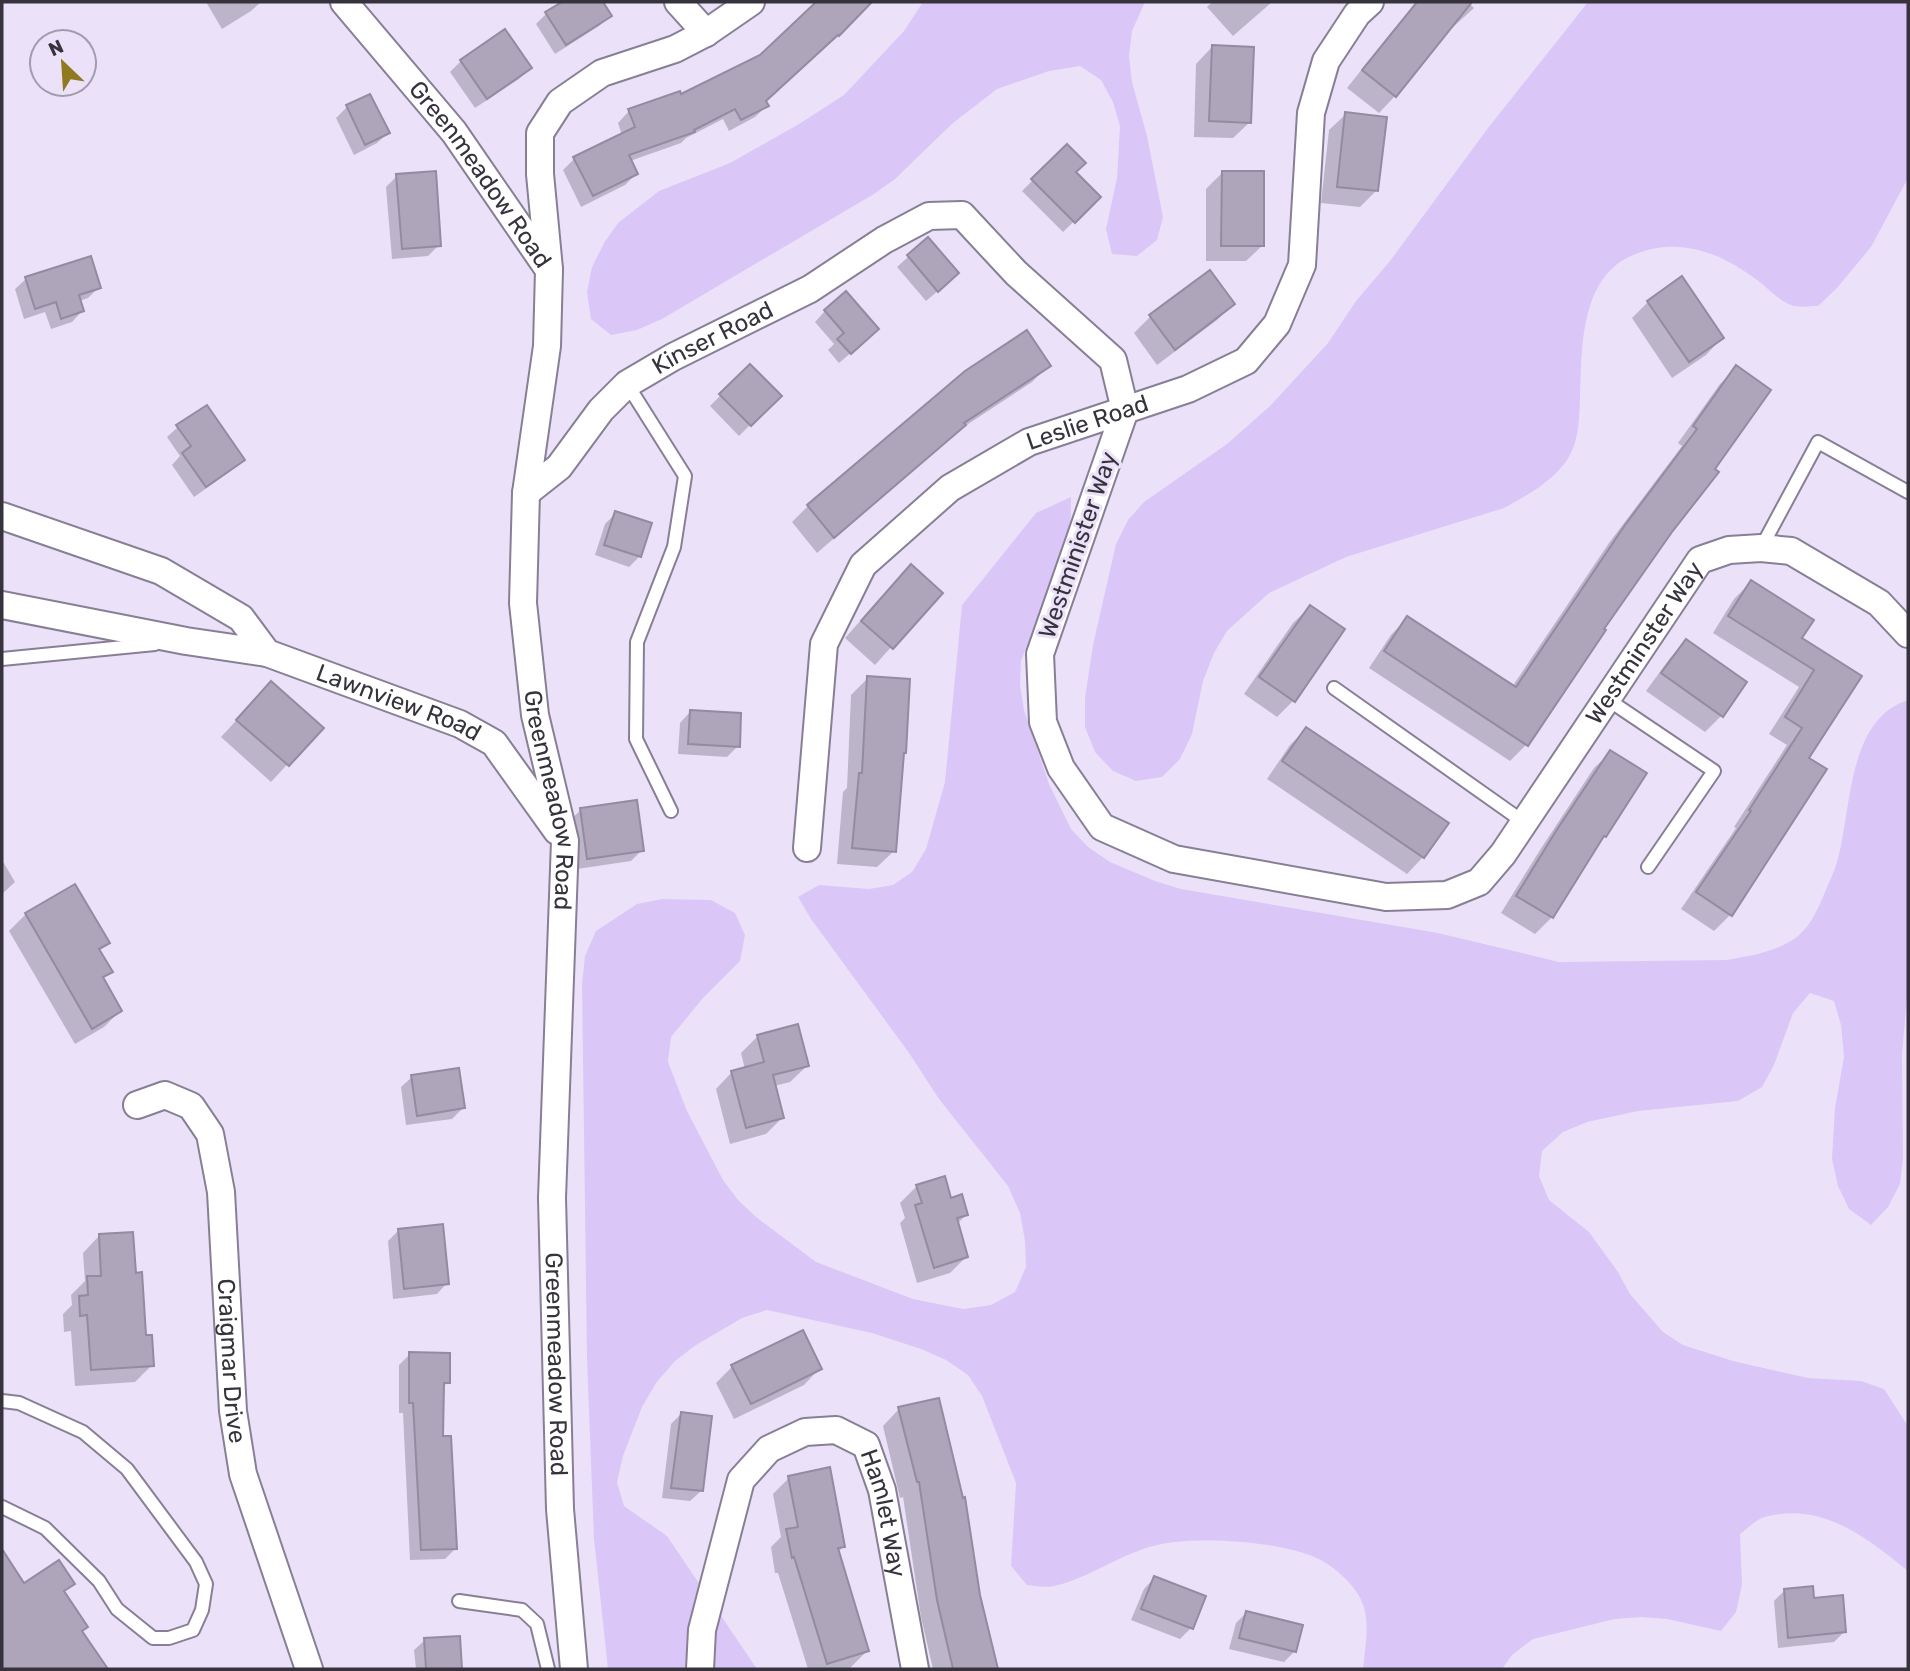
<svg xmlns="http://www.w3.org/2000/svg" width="1910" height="1671" font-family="Rubik,sans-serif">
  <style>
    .green { fill: #dac7f7 }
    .shadow { fill: #0003 }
    .building { fill: #aea5bb; stroke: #948ba1; stroke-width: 2 }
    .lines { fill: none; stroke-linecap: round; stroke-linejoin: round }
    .service-casing { stroke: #887f95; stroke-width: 16 }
    .minor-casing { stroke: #887f95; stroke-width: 30 }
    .service { stroke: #fff; stroke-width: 12 }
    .minor { stroke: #fff; stroke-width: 26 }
    .labels { text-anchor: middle; stroke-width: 6; stroke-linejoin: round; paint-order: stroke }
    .street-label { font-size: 24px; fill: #37333c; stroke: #ebe2fa }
  </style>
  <rect width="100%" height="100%" fill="#ebe2fa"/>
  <g class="green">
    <path d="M923,2H1145L1132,31L1129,56L1132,82L1147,136L1163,217L1157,240L1137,256L1112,254L1106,229L1117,178L1120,126L1113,102L1101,80L1080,66L1049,71L997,89L953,123L895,179L874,194L662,319L637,330L611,335L591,319L587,292L592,267L604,243L618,223L659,191L730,163L799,124L844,95L904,31Z"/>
    <path d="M1588,2H1908V178L1871,247L1837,288L1818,306C1810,306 1799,308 1791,305C1780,302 1767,287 1757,280C1717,250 1672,234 1625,259C1579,285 1582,354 1580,399C1579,421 1579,442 1567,460C1552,482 1526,496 1504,508L1346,557L1269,593L1227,631L1214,653L1203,681L1192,734L1180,759L1162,777L1136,781L1113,771L1095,752L1085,727V698L1093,645L1116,544L1128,520L1144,502L1227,444L1270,406L1328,343L1356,301L1390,261L1488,128Z"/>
    <path d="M1071,497L1070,556L1038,616L1021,661L1020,685L1024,710L1049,784L1071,829L1088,847L1110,862L1155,881L1181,889L1438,933L1559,962L1727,960C1751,956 1776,952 1797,937C1811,925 1818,909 1825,892C1829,882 1834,872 1837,862C1852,811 1846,720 1908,700V986L1902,1054L1903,1158L1900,1184L1888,1207L1871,1225L1849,1209L1838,1186L1832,1159L1835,1108L1844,1057L1841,1025L1834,1001L1810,993L1793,1013L1774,1065L1762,1087L1738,1101L1638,1111L1587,1122L1563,1132L1542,1151L1539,1176L1549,1200L1589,1232L1618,1272L1630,1294L1663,1332L1683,1345L1733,1361L1808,1378L1861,1381L1884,1389L1908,1426V1571C1866,1537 1820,1500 1762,1518C1755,1521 1747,1529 1740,1534L1742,1585L1736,1612L1721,1631L1667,1619L1642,1617L1615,1619L1533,1639L1512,1655L1502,1669H1363C1365,1645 1372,1619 1359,1596C1351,1582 1335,1568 1321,1560C1284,1541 1192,1535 1153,1546C1119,1555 1087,1579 1054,1586C1046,1588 1035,1586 1027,1585L1011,1566L1016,1483L982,1396L968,1375L946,1360L921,1349L872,1333L767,1310L742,1318L696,1345L675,1361L656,1383L642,1407L623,1456L617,1482L624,1506L667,1536L757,1669H608L594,1539L587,1359L582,984L585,956L596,931L637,904L662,899L711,900L735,913L745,935L740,961L703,998L671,1037L668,1062L687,1111L723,1180L738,1200L756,1217L816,1262L913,1299L963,1309L991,1305L1015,1292L1026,1267L1025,1241L1020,1213L1008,1186L939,1099L909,1053L811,919L798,897L819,885L869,889L893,885L912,872L926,849L945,782L962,605L1036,513Z"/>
  </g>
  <g class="shadow">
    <path d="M206,2H261L251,11L222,29Z"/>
    <path d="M565,2H601L610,16L599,26L555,54L536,24L546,14Z"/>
    <path d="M818,2H870L826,46L825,45L765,101L767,106L755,117L729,131L723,119L686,138L681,143L630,161L636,174L625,185L581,207L563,170L574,159L622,135L618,123L629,111L680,97L761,56Z"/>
    <path d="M1212,2H1272L1233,36L1207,7Z"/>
    <path d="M1422,2H1468L1474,8L1442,37L1395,96L1379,113L1347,88L1394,29Z"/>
    <path d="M505,31L530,68L519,79L475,108L450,72L461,61Z"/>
    <path d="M1212,47L1250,122L1233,138L1194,137L1196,64Z"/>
    <path d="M370,96L388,133L377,143L354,155L336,118L347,107Z"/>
    <path d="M1346,114L1377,190L1360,207L1321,203L1329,130Z"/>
    <path d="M1067,146L1074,172L1099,197L1063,232L1022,191Z"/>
    <path d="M1222,173L1263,245L1246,261H1206V189Z"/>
    <path d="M397,176L439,245L428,256L392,259L386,187Z"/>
    <path d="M928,239L946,284L926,301L897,267Z"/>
    <path d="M26,279L99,287L88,298L79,301L82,311L72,322L51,329L45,312L24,319L15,289Z"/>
    <path d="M1648,302L1722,338L1706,355L1672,378L1632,318Z"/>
    <path d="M1233,304L1217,320L1157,365L1134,333L1150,317Z"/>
    <path d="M825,311L866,340L839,363L828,350L834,344L815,322Z"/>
    <path d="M750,366L779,396L739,436L710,406Z"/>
    <path d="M1048,366L1032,382L959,430L817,553L792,522L808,506Z"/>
    <path d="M1736,368L1671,531L1601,630L1603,631L1526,745L1510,761L1369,668L1391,635L1407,618L1512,687L1609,543L1682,446L1678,443L1720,384Z"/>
    <path d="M178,427L243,460L232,470L194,497L172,465L180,456L167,437Z"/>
    <path d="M616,513L640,556L629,567L595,555L605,524Z"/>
    <path d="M1751,582L1800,639L1859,677L1807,758L1824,770L1730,915L1714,931L1681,909L1736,828L1734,827L1787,745L1769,734L1799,687L1713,633L1734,599Z"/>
    <path d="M894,583L940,593L875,665L845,638Z"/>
    <path d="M1310,607L1293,701L1277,717L1244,694L1293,623Z"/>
    <path d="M1686,641L1721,716L1705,732L1646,691L1670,658Z"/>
    <path d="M868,678L905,753L902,755L894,851L877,867L837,864L843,792L847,788L851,695Z"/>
    <path d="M255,700L321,728L271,782L221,737Z"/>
    <path d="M690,712L738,746L727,757L678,754L680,723Z"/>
    <path d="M1306,729L1447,823L1423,857L1407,874L1267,779L1290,745Z"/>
    <path d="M1611,752L1604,836L1552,917L1535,934L1501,913L1540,850L1594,768Z"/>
    <path d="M581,810L642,850L631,861L577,869L570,820Z"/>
    <path d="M2,860L15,882L2,894Z"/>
    <path d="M75,886L108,942L99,951L110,971L102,980L120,1011L104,1027L75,1044L9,931L26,914Z"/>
    <path d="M758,1036L807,1066L790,1082L774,1086L782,1118L766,1134L730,1144L716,1089L732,1072L745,1069L741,1053Z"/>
    <path d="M412,1077L463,1108L452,1119L406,1125L401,1087Z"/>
    <path d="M917,1186L950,1200L966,1215L957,1224L966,1257L950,1273L917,1283L900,1223L905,1218L900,1203Z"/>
    <path d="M399,1230L447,1283L437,1294L393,1299L388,1241Z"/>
    <path d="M99,1236L135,1275L152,1365L135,1382L75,1386L71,1331L64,1332L63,1314L72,1305L71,1295L85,1281L83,1253Z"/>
    <path d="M410,1354L448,1382L442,1388V1438L456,1548L445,1559L410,1560L403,1413H399V1365Z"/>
    <path d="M733,1366L820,1368L804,1385L734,1419L716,1383Z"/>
    <path d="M899,1409L979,1595L996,1669H933L921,1617L903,1497L900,1498L883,1426Z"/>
    <path d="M681,1414L701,1491L690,1501L662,1498L671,1424Z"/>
    <path d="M789,1478L844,1546L837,1553L867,1651L850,1668L808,1669L778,1573H775L771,1547L781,1537L773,1494Z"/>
    <path d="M2,1553L24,1586L73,1584L63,1593L80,1632L106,1669H2Z"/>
    <path d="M1154,1578L1191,1628L1180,1639L1131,1620L1144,1589Z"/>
    <path d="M1785,1590L1812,1600L1844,1632L1834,1642L1778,1648L1774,1601Z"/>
    <path d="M1247,1612L1295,1651L1284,1662L1229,1649L1236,1623Z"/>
    <path d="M458,1638L460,1669H416L414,1650L425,1640Z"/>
  </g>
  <g class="building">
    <path d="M562,2H603L612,16L566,45L545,12Z"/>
    <path d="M816,2H872L839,36L838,35L766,101L769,106L741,120L735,109L694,130L695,132L629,155L638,174L593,196L573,157L635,127L628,109L680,91L681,94L760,55Z"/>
    <path d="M1417,2H1472L1396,97L1362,70Z"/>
    <path d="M505,29L532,68L487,99L460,60Z"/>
    <path d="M1212,45L1254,47L1251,123L1209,121Z"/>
    <path d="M370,94L390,133L365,145L346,105Z"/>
    <path d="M1345,112L1387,117L1378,191L1337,187Z"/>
    <path d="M1067,144L1086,163L1076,172L1101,197L1075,223L1031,179Z"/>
    <path d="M436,171L441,246L402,249L396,174Z"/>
    <path d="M1222,171H1264V246H1221Z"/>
    <path d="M928,237L959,273L938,292L907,255Z"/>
    <path d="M91,256L101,288L79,295L84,311L61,319L56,302L35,309L25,277Z"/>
    <path d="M1210,270L1235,304L1175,350L1149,315Z"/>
    <path d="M1682,276L1724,338L1689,362L1647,301Z"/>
    <path d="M846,291L879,329L851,354L837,339L844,333L824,310Z"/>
    <path d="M1027,330L1051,366L964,423L966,425L834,538L807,505L965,371Z"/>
    <path d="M750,364L782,396L751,426L719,394Z"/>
    <path d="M1736,365L1771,390L1715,469L1719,472L1672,532L1604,629L1606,630L1528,746L1384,651L1407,616L1516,687L1625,525L1697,429L1693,426Z"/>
    <path d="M207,405L245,460L206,487L182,453L191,446L176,425Z"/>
    <path d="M615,511L652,523L641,557L604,545Z"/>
    <path d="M911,564L943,593L893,649L861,621Z"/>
    <path d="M1751,580L1814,620L1802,638L1862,676L1809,758L1827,769L1732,916L1696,892L1751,811L1749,810L1802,728L1785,717L1814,670L1728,616Z"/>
    <path d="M1310,605L1345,629L1295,702L1259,677Z"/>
    <path d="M1686,639L1747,682L1723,717L1661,673Z"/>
    <path d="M867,676L910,679L906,753H904L896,852L852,848L859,773H862Z"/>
    <path d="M271,681L324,728L289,766L236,720Z"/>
    <path d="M690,710L741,713L740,747L688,744Z"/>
    <path d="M1306,727L1449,823L1424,858L1282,761Z"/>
    <path d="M1610,750L1647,773L1606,837L1604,836L1553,918L1516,896L1556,831Z"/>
    <path d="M637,800L644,851L587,859L580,808Z"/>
    <path d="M75,884L110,943L99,949L113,972L103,977L122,1011L92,1029L25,913Z"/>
    <path d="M798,1024L809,1066L773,1075L784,1118L746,1128L731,1071L764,1062L757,1035Z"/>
    <path d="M459,1068L465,1108L417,1116L411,1075Z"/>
    <path d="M945,1176L951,1198L962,1194L968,1215L957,1218L968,1257L934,1268L915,1205L922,1203L916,1185Z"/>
    <path d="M443,1224L449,1284L404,1289L398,1229Z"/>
    <path d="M133,1232L136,1273L142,1272L146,1335H152L154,1366L91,1370L87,1315L80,1316L79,1296L88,1295L87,1276H101L99,1234Z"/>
    <path d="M803,1330L822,1369L751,1404L731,1365Z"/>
    <path d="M409,1352L450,1353V1383H444L443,1436H451L457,1549L421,1550L413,1403H409Z"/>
    <path d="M939,1398L963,1498L965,1497L980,1595L998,1669H953L937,1600L919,1482H917L898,1407Z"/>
    <path d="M681,1412L712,1416L703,1491L671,1488Z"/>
    <path d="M830,1467L845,1547L838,1548L869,1651L827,1664L794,1557L792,1558L786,1529L798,1527L788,1476Z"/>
    <path d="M2,1549L24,1583L59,1560L75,1584L64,1591L88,1627L82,1631L108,1669H2Z"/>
    <path d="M1154,1576L1206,1596L1193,1629L1141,1609Z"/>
    <path d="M1813,1586L1814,1598L1843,1595L1846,1632L1788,1638L1784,1589Z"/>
    <path d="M1246,1611L1303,1625L1296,1652L1239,1638Z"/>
    <path d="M460,1636L462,1669H426L424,1638Z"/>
  </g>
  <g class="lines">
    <g class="service-casing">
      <g id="service">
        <path d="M627,384L685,476L674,547L637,642L636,739L671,811"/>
        <path d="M1761,548L1818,442L1908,492"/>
        <path d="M2,659L155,644"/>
        <path d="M1334,688L1525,823"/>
        <path d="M1607,699L1714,771L1648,867"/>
        <path d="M2,1401L19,1403L83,1432L127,1469L196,1562L206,1584L202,1610L193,1630L169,1638H153L117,1609L99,1581L45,1528L2,1507"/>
        <path d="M459,1601L522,1610L537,1624L548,1669"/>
      </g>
    </g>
    <g class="minor-casing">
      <g id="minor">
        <path id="s1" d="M344,2L454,132L549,270L547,346L526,493L523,603L535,715L565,841L552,1198L560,1509L574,1669"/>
        <path d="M678,2L706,33"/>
        <path d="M549,269L540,174V133L560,102L602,73L675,49L706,33L751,2"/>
        <path id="s2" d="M526,493L559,467L601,410L627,384L673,357L810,289L884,240L929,216L962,215L1016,273L1113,360L1125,410L1040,654L1043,722L1061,768L1102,827L1174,859L1386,897L1447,895L1479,882L1503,854L1700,560L1729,550L1761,548L1791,551L1879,603L1908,634"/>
        <path d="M2,516L161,571L241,618L267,653"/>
        <path id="s3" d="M2,605L186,641L267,653L460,724L494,743L557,831"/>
        <path id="s4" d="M807,848L824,644L863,565L950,488L1029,442L1188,389L1246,361L1277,324L1302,265L1311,113L1326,61L1357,14L1370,2"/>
        <path id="s5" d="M137,1105L165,1095L191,1106L210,1134L221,1192L233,1411L243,1474L309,1669"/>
        <path id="s6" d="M700,1669L702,1630L741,1480L769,1449L805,1432L836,1430L866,1445L882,1490L915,1669"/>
      </g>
    </g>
    <use href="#service" class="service"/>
    <use href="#minor" class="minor"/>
  </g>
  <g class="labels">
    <g class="street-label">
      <text dy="8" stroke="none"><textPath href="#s1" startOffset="220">Greenmeadow Road</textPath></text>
      <text dy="8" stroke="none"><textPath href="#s2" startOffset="247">Kinser Road</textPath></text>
      <text dy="8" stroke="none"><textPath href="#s4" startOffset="562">Leslie Road</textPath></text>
      <text transform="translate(1078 545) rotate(-71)" y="8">Westminister Way</text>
      <text dy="8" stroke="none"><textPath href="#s2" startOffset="1918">Westminster Way</textPath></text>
      <text dy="8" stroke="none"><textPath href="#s3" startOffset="410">Lawnview Road</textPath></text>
      <text dy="8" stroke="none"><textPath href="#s1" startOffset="872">Greenmeadow Road</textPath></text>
      <text dy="8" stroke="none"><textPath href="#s5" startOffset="320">Craigmar Drive</textPath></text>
      <text dy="8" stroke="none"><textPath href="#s1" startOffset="1438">Greenmeadow Road</textPath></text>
      <text dy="8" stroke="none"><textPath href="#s6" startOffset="411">Hamlet Way</textPath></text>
    </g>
  </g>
  <rect width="1910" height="1671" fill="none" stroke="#37333c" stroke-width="7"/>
  <g transform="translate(63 63) rotate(335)"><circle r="33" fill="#ebe2fa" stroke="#a39cae" stroke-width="2"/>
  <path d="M0-5L12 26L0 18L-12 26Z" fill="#91791f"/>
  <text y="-10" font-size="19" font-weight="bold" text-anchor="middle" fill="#37333c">N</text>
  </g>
</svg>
